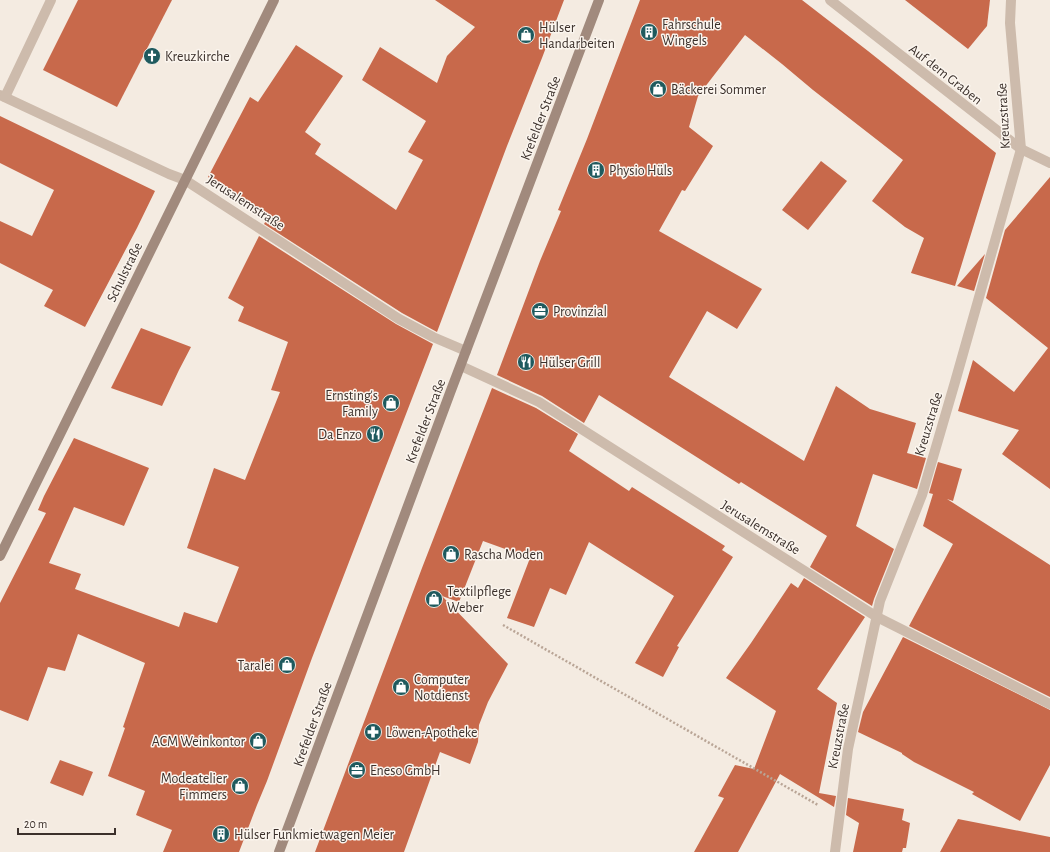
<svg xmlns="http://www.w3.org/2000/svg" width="1050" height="852" font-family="'Alegreya Sans',sans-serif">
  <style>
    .building { fill: #c8694b }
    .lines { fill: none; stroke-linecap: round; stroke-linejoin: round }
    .path { stroke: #b9a596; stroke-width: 2.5; stroke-dasharray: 2 2; stroke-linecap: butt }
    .street { stroke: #cdbbac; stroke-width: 10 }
    .secondary { stroke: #a18a7d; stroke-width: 10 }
    .labels { text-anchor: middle; stroke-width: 3; stroke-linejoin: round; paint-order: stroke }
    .poi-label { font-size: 14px; fill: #3b302b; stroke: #fbf5ee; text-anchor: start }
    .street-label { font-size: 14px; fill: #3b302b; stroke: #fbf5ee }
  </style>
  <rect width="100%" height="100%" fill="#f4ebe1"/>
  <g class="building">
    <path d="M78,0H172L117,107L43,70Z"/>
    <path d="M435,0H564L542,58L507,146L437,332L402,313L264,224L268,217L208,177L250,97L258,102L296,45L343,76L305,132L321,144L315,154L396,210L423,160L408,152L426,121L362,80L380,47L437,83L447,56L475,27Z"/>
    <path d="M640,0H802L868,51L996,153L955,286L911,273L924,238L905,227L872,201L903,160L813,90L782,64L745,35L698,96L689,127L713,146L685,191L682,190L659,231L762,289L737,329L707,311L669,377L804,461L836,386L870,409L916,423L907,453L926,458L917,489L873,474L856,526L894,549L874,599L872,606L810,567L827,536L741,482L739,484L599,395L584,423L542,396L497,375L540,261L561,211L558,210L587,139Z"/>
    <path d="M905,0H990L987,26L968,49Z"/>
    <path d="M0,116L155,191L137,228L85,327L44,306L53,290L0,263V221L32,236L54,190L0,163Z"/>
    <path d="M821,161L847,181L808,230L782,210Z"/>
    <path d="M1050,177V489L1002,454L1019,430L958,411L973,360L1014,392L1048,348L986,298L1005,230Z"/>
    <path d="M259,236L396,324L433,344L312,658L267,781L257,805L239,852H163L172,830L136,815L145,791L108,776L125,728L123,727L145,663L78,634L65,671L48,667L28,721L0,710V603L46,513L38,510L44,496L74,438L149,468L124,526L74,507L49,563L81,574L75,589L179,627L184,612L217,623L239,567L187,548L214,468L245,480L280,392L271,390L288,342L238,321L244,307L228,298Z"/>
    <path d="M985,254L974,291L957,286Z"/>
    <path d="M141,328L191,347L179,370L162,406L111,388Z"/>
    <path d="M492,388L536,408L578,434L569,451L629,491L632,487L725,546L722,550L733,557L677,646L679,647L663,677L635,663L674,596L589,542L566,595L550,588L534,627L507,618L530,558L483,541L459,602L442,596L508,664L488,702L479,725L478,742L470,764L440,752L404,852H315L422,568Z"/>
    <path d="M938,462L962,469L953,501L947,499L1050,565V697L909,626L953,544L923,526L933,494L929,493Z"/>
    <path d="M804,578L865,617L817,689L837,703L819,793L836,796L834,807L780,774L738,852H694L724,798L718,796L735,765L754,769L776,711L726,678L751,643L791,583L798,588Z"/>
    <path d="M903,637L1050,710V765L1020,821L972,794L974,792L914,762L902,754V753L858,732L863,712Z"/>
    <path d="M60,760L93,772L83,796L50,783Z"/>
    <path d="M848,798L904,809L902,820L910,823L906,848H903L902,852H853L859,823L846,815Z"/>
    <path d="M958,819L1050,837V852H940Z"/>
  </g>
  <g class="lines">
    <path class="path" d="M503,625L818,805"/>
    <g class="street">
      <path d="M830,0L1021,149L1050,163"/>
      <path d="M0,95L169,174L185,180L399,319L433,337L466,351"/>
      <path d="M5,97L51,0"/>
      <path d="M461,366L539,402L877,617L1050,704"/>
      <path d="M835,852L848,749L880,601L922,495L955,382L1021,149L1010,23L1011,0"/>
    </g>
    <g class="secondary">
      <path d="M0,556L274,0"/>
      <path d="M279,852L450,393L599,0"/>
    </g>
  </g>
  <defs>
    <g id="building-disc" transform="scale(0.9)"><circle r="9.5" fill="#1f5a5e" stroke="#fbf5ee"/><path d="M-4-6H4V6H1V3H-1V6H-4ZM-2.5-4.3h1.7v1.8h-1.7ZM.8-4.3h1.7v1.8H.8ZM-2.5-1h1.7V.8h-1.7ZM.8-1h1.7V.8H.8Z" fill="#fff"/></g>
    <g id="shop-disc" transform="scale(0.9)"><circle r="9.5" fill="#1f5a5e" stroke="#fbf5ee"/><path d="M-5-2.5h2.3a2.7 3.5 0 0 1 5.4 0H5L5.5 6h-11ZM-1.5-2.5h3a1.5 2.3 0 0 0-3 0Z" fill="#fff"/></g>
    <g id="church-disc" transform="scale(0.9)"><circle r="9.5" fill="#1f5a5e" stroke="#fbf5ee"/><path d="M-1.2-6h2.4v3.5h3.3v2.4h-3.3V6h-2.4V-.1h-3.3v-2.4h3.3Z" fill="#fff"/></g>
    <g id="office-disc" transform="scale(0.9)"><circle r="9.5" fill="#1f5a5e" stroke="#fbf5ee"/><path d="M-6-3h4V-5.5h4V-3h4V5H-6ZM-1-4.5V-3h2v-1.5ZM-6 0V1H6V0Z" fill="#fff"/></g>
    <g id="restaurant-disc" transform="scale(0.9)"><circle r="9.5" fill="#1f5a5e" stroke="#fbf5ee"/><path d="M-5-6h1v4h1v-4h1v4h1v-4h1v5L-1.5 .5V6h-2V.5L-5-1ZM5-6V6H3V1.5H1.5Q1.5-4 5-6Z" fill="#fff"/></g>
    <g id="pharmacy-disc" transform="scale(0.9)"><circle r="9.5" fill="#1f5a5e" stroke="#fbf5ee"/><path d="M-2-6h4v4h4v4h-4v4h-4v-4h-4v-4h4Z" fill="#fff"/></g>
  </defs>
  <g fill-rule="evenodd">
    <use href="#building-disc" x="649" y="32"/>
    <use href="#shop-disc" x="526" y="35"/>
    <use href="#church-disc" x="152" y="56"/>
    <use href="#shop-disc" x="658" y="89"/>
    <use href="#building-disc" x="596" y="170"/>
    <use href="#office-disc" x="540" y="311"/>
    <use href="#restaurant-disc" x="526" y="362"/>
    <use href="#shop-disc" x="391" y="403"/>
    <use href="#restaurant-disc" x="375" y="434"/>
    <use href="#shop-disc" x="451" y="554"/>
    <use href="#shop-disc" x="434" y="599"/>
    <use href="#shop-disc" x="287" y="665"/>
    <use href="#shop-disc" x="401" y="687"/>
    <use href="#pharmacy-disc" x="373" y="732"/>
    <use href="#shop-disc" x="258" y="741"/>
    <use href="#office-disc" x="357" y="770"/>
    <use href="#shop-disc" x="240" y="786"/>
    <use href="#building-disc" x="221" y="834"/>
  </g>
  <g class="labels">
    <g class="poi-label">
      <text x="662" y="29">Fahrschule<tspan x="662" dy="16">Wingels</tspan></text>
      <text x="539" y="32">Hülser<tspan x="539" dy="16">Handarbeiten</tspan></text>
      <text x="165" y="61">Kreuzkirche</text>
      <text x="671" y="94">Bäckerei Sommer</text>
      <text x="609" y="175">Physio Hüls</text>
      <text x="553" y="316">Provinzial</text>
      <text x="539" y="367">Hülser Grill</text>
      <text x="378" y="400" text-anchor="end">Ernsting's<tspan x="378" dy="16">Family</tspan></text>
      <text x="362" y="439" text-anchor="end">Da Enzo</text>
      <text x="464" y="559">Rascha Moden</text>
      <text x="447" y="596">Textilpflege<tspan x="447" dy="16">Weber</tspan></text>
      <text x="274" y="670" text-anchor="end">Taralei</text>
      <text x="414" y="684">Computer<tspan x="414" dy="16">Notdienst</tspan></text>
      <text x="386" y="737">Löwen-Apotheke</text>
      <text x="245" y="746" text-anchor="end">ACM Weinkontor</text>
      <text x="370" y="775">Eneso GmbH</text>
      <text x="227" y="783" text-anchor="end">Modeatelier<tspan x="227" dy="16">Fimmers</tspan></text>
      <text x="234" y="839">Hülser Funkmietwagen Meier</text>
    </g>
    <g class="street-label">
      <text transform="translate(946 74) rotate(38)" y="5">Auf dem Graben</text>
      <text transform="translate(1003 116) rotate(-93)" y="5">Kreuzstraße</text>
      <text transform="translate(540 118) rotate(-69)" y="5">Krefelder Straße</text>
      <text transform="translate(246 202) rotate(33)" y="5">Jerusalemstraße</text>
      <text transform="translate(124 272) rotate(-64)" y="5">Schulstraße</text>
      <text transform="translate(425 421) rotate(-69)" y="5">Krefelder Straße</text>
      <text transform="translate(928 424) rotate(-73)" y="5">Kreuzstraße</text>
      <text transform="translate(761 527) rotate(32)" y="5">Jerusalemstraße</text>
      <text transform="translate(312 724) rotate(-70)" y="5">Krefelder Straße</text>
      <text transform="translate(838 736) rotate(-79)" y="5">Kreuzstraße</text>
    </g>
  </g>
  <path d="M18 828v6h97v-6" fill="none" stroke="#3b302b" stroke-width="2"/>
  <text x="24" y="828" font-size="12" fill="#3b302b" stroke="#fbf5ee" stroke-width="3" paint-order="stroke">20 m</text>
</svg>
